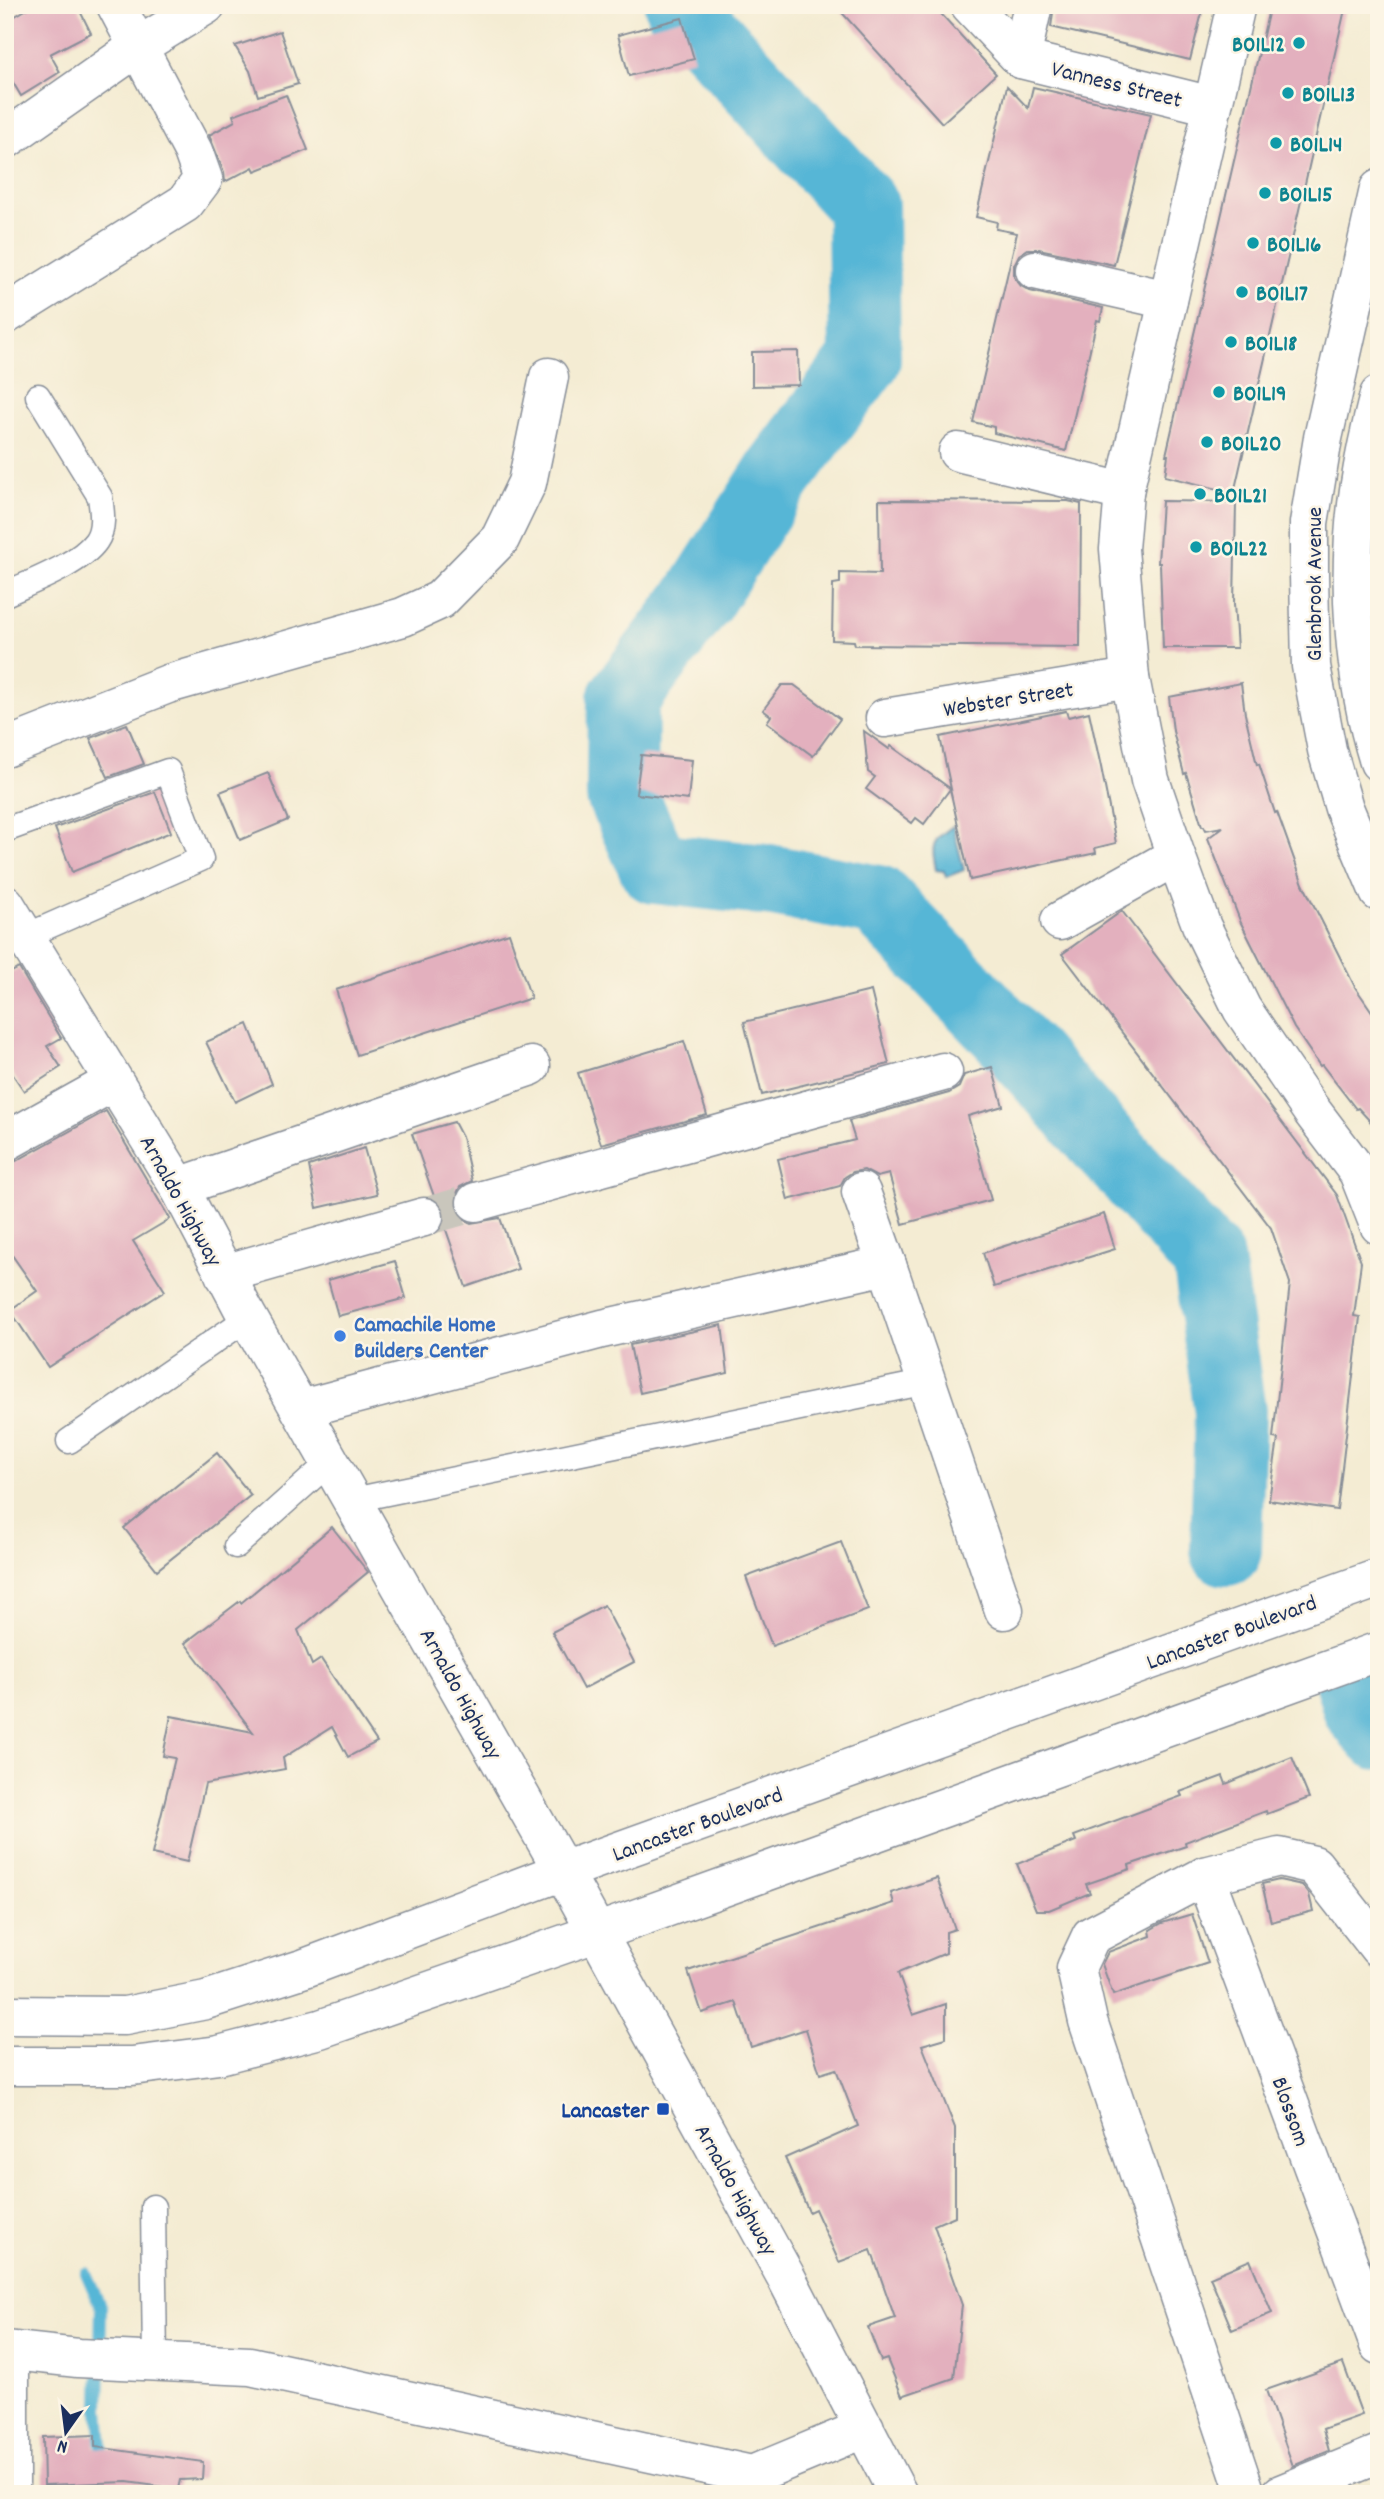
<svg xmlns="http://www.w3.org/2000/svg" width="1384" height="2499" font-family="Dekko,sans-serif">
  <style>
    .water { fill: #57b6d6; stroke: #39729a; stroke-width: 2 }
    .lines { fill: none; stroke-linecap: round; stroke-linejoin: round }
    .stream { stroke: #57b6d6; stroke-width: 12 }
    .river { stroke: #57b6d6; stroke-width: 72 }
    .building { fill: #e3b0be }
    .street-tunnel { stroke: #c9c6bc; stroke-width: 38; stroke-dasharray: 38 19; stroke-linecap: butt }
    .lane-casing { stroke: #888e98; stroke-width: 27 }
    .street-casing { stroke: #888e98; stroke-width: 41 }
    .secondary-casing { stroke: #888e98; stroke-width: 41 }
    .lane { stroke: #fff; stroke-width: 24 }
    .street { stroke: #fff; stroke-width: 38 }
    .secondary { stroke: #fff; stroke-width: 38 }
    .culture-dot { fill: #0f9aa8; stroke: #fcf5e5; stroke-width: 2.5 }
    .shop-dot { fill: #3f7fe0; stroke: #fcf5e5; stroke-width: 2.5 }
    .transit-dot { fill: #1a4fb4; stroke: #fcf5e5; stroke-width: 2.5 }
    .labels { text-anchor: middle; stroke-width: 5; stroke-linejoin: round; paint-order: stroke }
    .culture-label { font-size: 23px; font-weight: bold; fill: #0d838f; stroke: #fcf5e5; text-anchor: start }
    .street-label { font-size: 23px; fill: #1b2f5e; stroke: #fcf5e5 }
    .shop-label { font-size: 23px; font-weight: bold; fill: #366cbe; stroke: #fcf5e5; text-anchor: start }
    .transit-label { font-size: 23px; font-weight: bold; fill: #164399; stroke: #fcf5e5; text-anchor: end }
  </style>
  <rect width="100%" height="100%" fill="#fcf5e5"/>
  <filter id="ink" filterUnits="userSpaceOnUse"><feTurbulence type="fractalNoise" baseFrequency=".0143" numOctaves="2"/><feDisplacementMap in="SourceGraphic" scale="14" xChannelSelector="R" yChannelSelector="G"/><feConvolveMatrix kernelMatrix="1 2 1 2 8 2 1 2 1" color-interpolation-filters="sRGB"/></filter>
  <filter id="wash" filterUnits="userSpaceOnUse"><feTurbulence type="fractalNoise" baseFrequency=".00686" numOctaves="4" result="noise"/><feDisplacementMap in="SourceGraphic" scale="28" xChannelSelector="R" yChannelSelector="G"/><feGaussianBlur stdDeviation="1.57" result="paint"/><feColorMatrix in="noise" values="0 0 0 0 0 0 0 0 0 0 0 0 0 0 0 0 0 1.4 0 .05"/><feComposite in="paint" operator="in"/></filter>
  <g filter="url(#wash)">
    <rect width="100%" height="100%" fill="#f4ecd3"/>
    <path class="water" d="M953,826L964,870L946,877L944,871L936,870C931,843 931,842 953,826Z"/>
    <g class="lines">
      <path class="stream" d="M86,2273L101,2308L99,2410L106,2494"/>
      <g class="river">
        <path d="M680,5L863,206L865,359L780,472L699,599L623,699L622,795L655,868L774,881L878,901L1014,1043L1208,1259L1230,1412L1226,1550"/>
        <path d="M1350,1680L1359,1710L1379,1734"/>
      </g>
    </g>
    <g id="blocks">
      <g class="building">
        <path d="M34,5H77L91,33L50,54L60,72L21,96L5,69V22Z"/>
        <path d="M835,5H933L996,74L942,123Z"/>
        <path d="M1054,5H1204L1190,60L1051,27Z"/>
        <path d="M1270,5H1346L1234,493L1165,476L1168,455H1166Z"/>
        <path d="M682,18L694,59L629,76L618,35Z"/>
        <path d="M280,31L298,84L258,96L250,71L235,46Z"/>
        <path d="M1007,86L1028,108L1033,87L1151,114L1114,265L1039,249H1028L1019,255L1014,265V277L1021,286L1030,291L1103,308L1100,321L1097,320L1066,451L994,433V427L973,422L1017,233L996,229L997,222L976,217Z"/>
        <path d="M286,95L308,150L255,171L253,167L225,182L224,172L209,135L235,121L233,115Z"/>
        <path d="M798,351L799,385L752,386V352Z"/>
        <path d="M879,500L1068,501L1081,504L1080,647L855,645L854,641L832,640L833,584L840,583V573L880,574Z"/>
        <path d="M1162,501L1236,502L1234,604L1237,648H1163L1160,563H1158Z"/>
        <path d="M1241,683L1245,714L1257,765L1259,764L1275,813L1277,812L1303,884L1355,987L1379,1022V1131L1358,1108L1356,1109L1322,1065L1320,1066L1294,1028L1241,923L1208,838L1223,827L1206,830L1204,826H1202L1186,773L1184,774L1173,731L1169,697Z"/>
        <path d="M782,685H794L840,719L813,756L767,722L771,716L763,710Z"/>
        <path d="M1066,711L1068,717L1089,712L1101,767L1116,843L1095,848L1096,853L970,880L950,789L924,824L916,818L912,823L866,789L875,777L868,772L864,731L889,749L891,746L951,789L940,737Z"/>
        <path d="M127,724L144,764L108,777L90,738Z"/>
        <path d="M641,755L692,760L688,800L636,794Z"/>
        <path d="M268,773L288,820L240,840L220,792Z"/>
        <path d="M155,792L171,832L72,872L55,828Z"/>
        <path d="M1122,911L1337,1195L1361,1262L1354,1316L1360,1317L1337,1510L1269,1500L1278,1439L1273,1438L1290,1283L1271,1228L1062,954Z"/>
        <path d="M509,933L531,998L357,1055L336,990Z"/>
        <path d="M19,968L61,1038L47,1046L61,1067L24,1091L5,1063V975Z"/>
        <path d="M871,991L889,1064L762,1095L744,1022Z"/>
        <path d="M248,1024L272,1084L235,1102L206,1042Z"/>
        <path d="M684,1041L707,1115L601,1144L578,1073Z"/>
        <path d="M992,1067L1003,1106L968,1116L991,1200L903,1224L889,1174L877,1177L864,1170L853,1172L845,1177L840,1186L788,1200L778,1159L855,1140L849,1121L949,1093L959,1087L964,1075Z"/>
        <path d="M106,1111L170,1219L133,1241L165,1291L48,1367L10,1310L37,1291L5,1245V1164L16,1161Z"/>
        <path d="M454,1122L462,1137L472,1181L460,1187L455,1197V1208L461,1218L471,1223L500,1218L518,1269L466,1287L444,1224L445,1210L435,1199L412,1134Z"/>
        <path d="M364,1148L377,1194L317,1208L309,1166Z"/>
        <path d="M1104,1214L1115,1249L994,1287L983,1253Z"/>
        <path d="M395,1261L406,1298L338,1316L328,1280Z"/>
        <path d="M722,1325L728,1373L640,1393L630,1345Z"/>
        <path d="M217,1453L251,1495L157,1570L124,1528Z"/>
        <path d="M332,1527L368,1572L298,1630L312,1665L321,1659L377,1742L348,1757L332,1727L283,1758L285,1769L205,1784L187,1862L152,1854L175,1758L163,1756L171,1716L253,1732L185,1643L240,1601L241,1603Z"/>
        <path d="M841,1542L868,1610L772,1646L746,1577Z"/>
        <path d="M604,1605L634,1662L583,1689L552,1632Z"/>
        <path d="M1292,1757L1309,1798L1267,1814L1266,1811L1185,1842L1186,1846L1129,1865L1130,1869L1086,1884L1090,1893L1049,1910H1036L1017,1864L1076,1841L1074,1836L1182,1796L1180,1792L1223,1776L1226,1784Z"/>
        <path d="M937,1878L955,1929L946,1932V1953L898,1973L913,2015L946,2004V2038L922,2045L955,2128V2216L934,2225L962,2305L954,2378L902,2396L887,2359L881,2361L868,2327L895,2318L871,2250L839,2262L815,2209L809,2212L785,2158L858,2126L836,2069L820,2074L806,2029L751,2047L736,2002L702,2013L688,1971L894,1903L891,1893Z"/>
        <path d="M1279,1880L1302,1885L1309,1894L1313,1911L1271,1922L1262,1884Z"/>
        <path d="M1192,1914L1208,1963L1113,1995L1102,1964L1108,1952L1151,1936L1150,1930L1162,1923Z"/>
        <path d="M1250,2260L1272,2313L1232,2330L1210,2277Z"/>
        <path d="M1343,2363L1362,2415L1323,2429L1329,2451L1293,2466L1266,2390Z"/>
        <path d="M95,2435V2447L203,2462L202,2479L180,2480L178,2489L127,2482L44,2485L43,2437Z"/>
      </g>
    </g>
  </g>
  <g filter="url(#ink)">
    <use href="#blocks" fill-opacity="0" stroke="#888e98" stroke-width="2"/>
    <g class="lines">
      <path class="street-tunnel" d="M424,1217L476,1202"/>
      <g class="lane-casing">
        <g id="lane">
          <path d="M5,594C31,582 80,564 96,541C105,528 102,511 100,497L38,396"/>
          <path d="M5,830L168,771L201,859L24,937"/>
          <path d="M69,1441L248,1318"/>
          <path d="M353,1500L927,1382"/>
          <path d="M236,1546L331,1461"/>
          <path d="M153,2207L155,2362"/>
        </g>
      </g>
      <g class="street-casing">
        <g id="street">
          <path d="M970,5L1021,59L1212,106"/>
          <path d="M1236,5L1124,492L1119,549L1130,678L1150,780L1176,856L1202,927L1242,1009L1311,1110L1358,1172L1379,1225"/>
          <path d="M1021,59L1033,5"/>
          <path d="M5,140L139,46L206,5"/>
          <path d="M1035,270L1168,300"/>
          <path d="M5,315L185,203L203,179L193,151L116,5"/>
          <path d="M958,452L1124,492"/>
          <path d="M885,718L1130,678"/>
          <path d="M5,748L168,684L403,617L440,600L500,539L527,483L549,377"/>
          <path d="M1060,921L1176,856"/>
          <path d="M5,1142L113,1082"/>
          <path d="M179,1187L531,1066"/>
          <path d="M861,1192L887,1265"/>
          <path d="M476,1202L943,1072"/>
          <path d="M224,1274L424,1217"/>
          <path d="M301,1409L602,1329L887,1265L1004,1610"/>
          <path d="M1205,1876L1379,2345"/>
          <path d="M5,2350L78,2358L250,2366L752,2475L865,2428"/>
          <path d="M10,2351V2494"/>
          <path d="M1246,2494L1088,2021L1076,1968L1091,1936L1205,1876L1279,1857L1314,1865L1379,1948"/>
          <path d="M1281,2494L1379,2454"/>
        </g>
      </g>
      <g class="secondary-casing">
        <g id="secondary">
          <path d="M1379,189L1323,438L1309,523V575L1311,666L1327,750L1344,808L1379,892"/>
          <path d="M1379,395C1371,426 1364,458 1359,490C1346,577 1353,678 1379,762"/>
          <path d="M5,904L179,1187L248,1318L563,1871L786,2277L898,2494"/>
          <path d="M5,2015L125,2016L206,2000L305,1968L563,1871L1379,1578"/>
          <path d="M5,2066H132L219,2055L320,2029L596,1933L1379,1651"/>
        </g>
      </g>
      <use href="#lane" class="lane"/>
      <use href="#street" class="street"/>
      <use href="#secondary" class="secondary"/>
    </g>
  </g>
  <g class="culture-dot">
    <circle cx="1299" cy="43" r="7"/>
    <circle cx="1288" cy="93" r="7"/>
    <circle cx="1276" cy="143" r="7"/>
    <circle cx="1265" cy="193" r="7"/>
    <circle cx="1253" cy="243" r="7"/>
    <circle cx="1242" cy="292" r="7"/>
    <circle cx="1231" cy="342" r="7"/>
    <circle cx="1219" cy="392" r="7"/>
    <circle cx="1207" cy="442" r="7"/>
    <circle cx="1200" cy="494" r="7"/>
    <circle cx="1196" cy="547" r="7"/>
  </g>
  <circle class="shop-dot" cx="340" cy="1336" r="7"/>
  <rect class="transit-dot" x="656" y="2102" width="14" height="14" rx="3.5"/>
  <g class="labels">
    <g class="culture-label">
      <text x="1285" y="51" text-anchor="end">B01L12</text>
      <text x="1302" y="101">B01L13</text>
      <text x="1290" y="151">B01L14</text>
      <text x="1279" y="201">B01L15</text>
      <text x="1267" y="251">B01L16</text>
      <text x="1256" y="300">B01L17</text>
      <text x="1245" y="350">B01L18</text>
      <text x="1233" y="400">B01L19</text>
      <text x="1221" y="450">B01L20</text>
      <text x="1214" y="502">B01L21</text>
      <text x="1210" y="555">B01L22</text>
    </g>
    <g class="street-label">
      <text transform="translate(1117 83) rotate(14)" y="8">Vanness Street</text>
      <text transform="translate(1313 584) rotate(-90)" y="8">Glenbrook Avenue</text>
      <text transform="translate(1008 698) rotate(-9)" y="8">Webster Street</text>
      <text transform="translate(182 1200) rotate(61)" y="8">Arnaldo Highway</text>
      <text transform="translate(1231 1631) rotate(-20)" y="8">Lancaster Boulevard</text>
      <text transform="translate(462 1693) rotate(61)" y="8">Arnaldo Highway</text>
      <text transform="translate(697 1823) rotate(-20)" y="8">Lancaster Boulevard</text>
      <text transform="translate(1292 2111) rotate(70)" y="8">Blossom</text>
      <text transform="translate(737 2189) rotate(61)" y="8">Arnaldo Highway</text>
    </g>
    <g class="shop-label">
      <text x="354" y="1331">Camachile Home<tspan x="354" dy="26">Builders Center</tspan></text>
    </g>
    <g class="transit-label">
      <text x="649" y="2117">Lancaster</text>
    </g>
  </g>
  <rect width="1384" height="2499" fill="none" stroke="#fcf5e5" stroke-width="28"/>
  <g transform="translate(66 2432) rotate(194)" stroke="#fcf5e5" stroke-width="5" paint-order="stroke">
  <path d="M0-5L12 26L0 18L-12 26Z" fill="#1b2f5e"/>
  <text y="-10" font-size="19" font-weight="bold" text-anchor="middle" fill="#1b2f5e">N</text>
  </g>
</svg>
